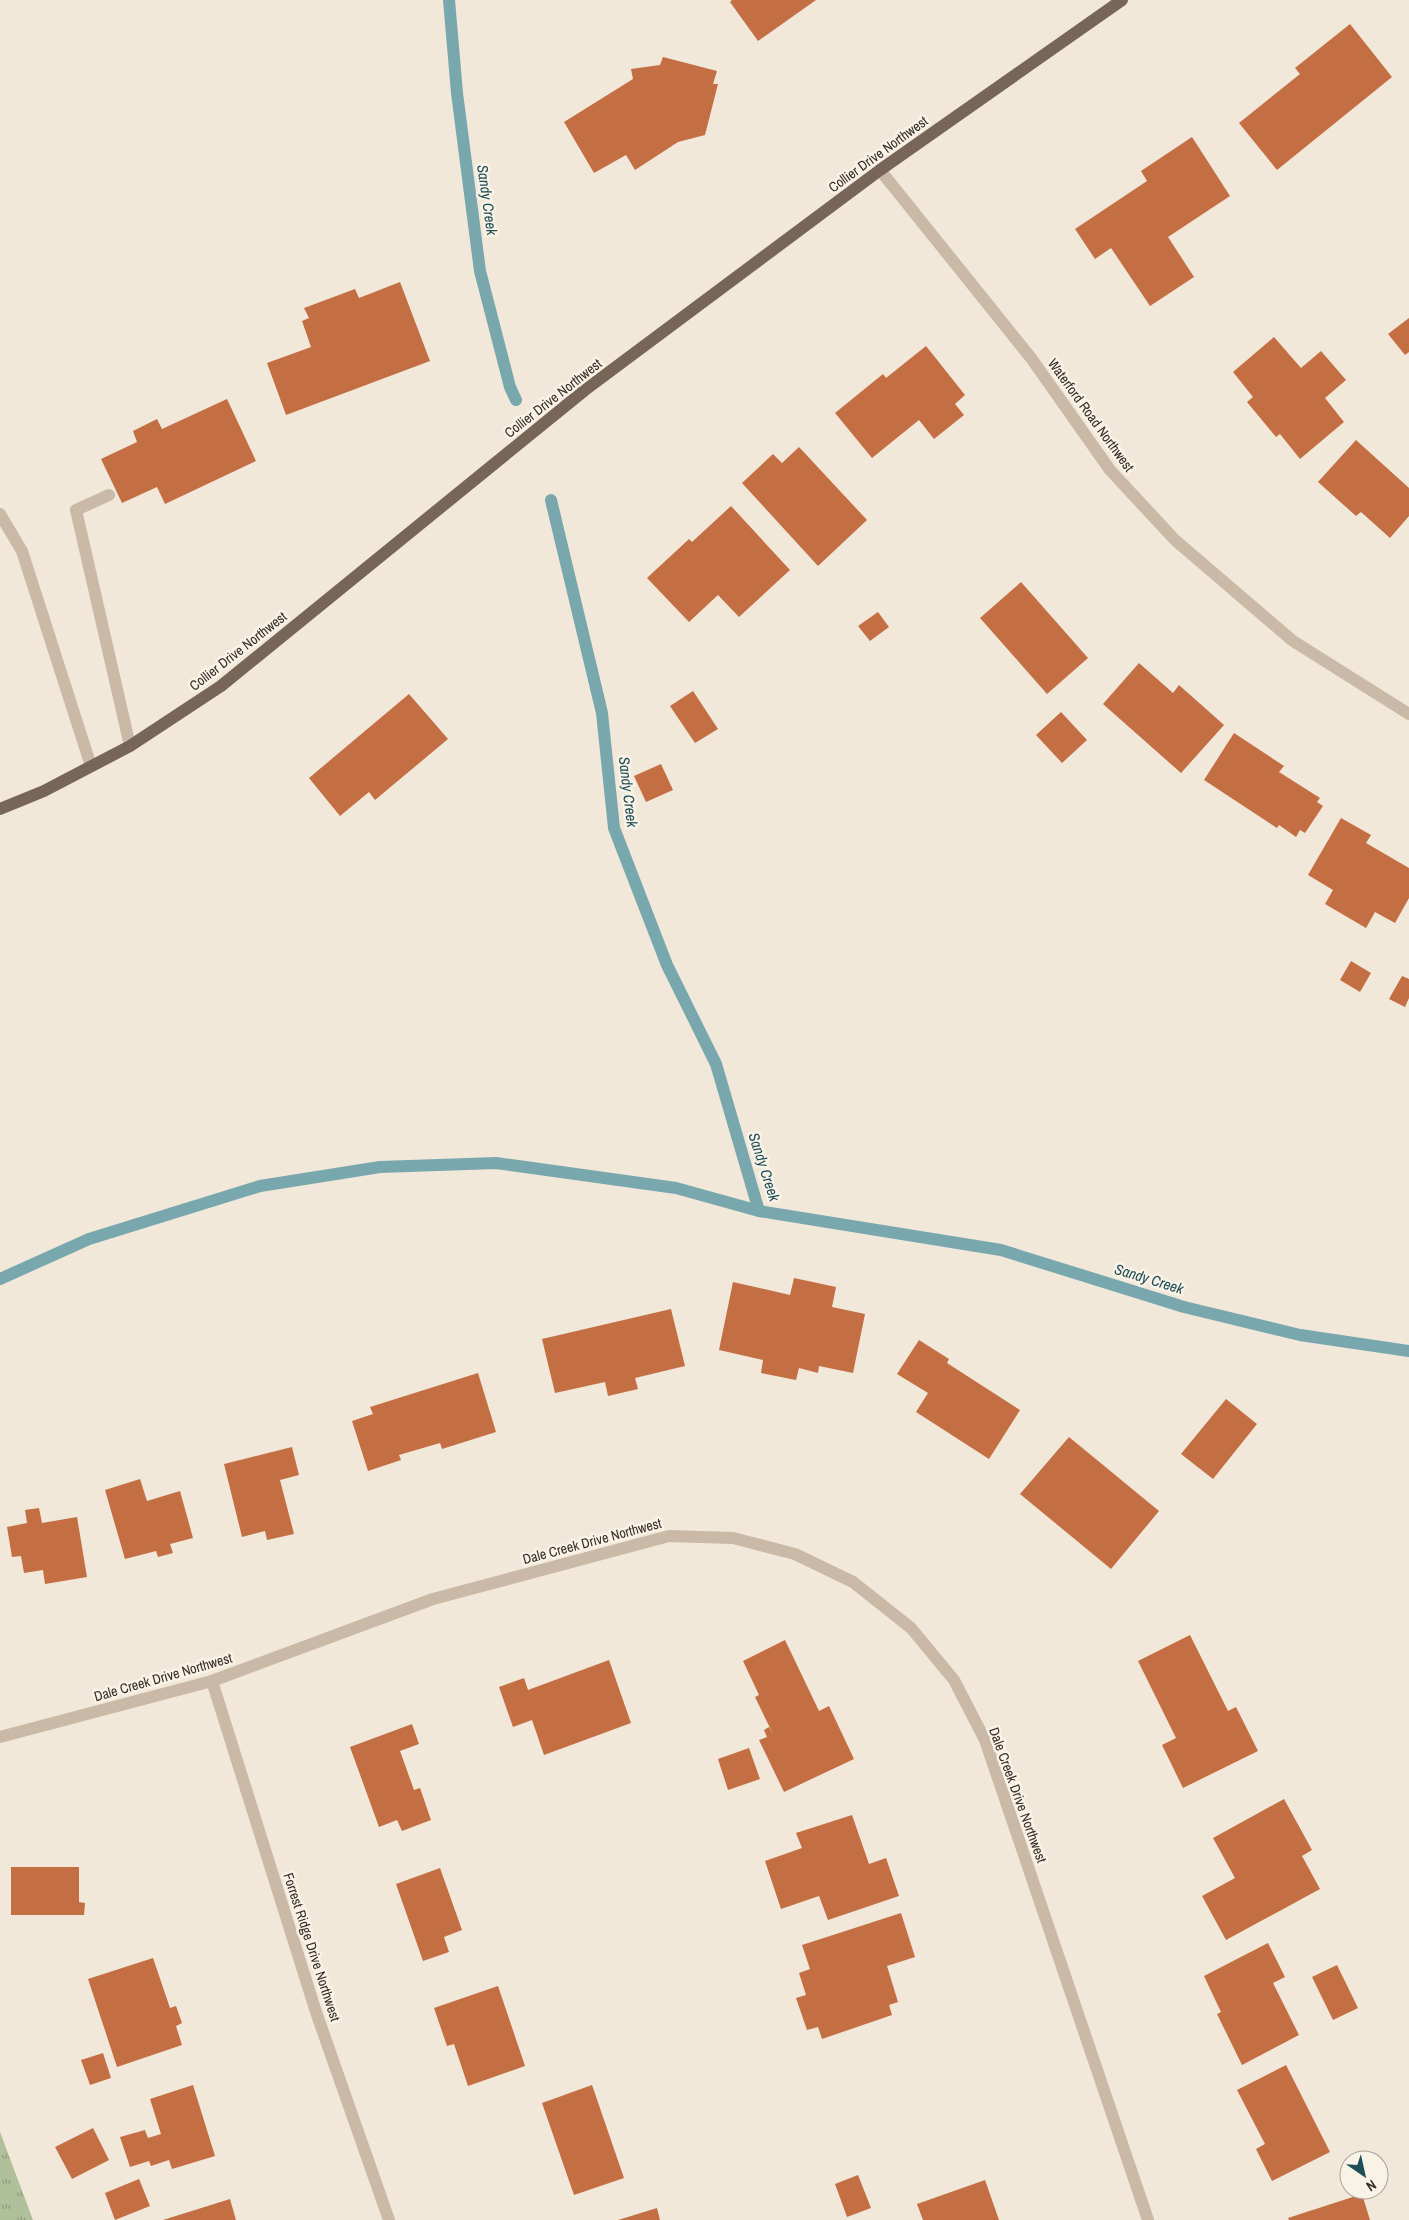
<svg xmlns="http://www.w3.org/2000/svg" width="1409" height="2220" font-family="'Archivo Narrow',sans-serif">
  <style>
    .grass { fill: url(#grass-tufts) }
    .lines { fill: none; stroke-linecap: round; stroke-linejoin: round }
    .stream { stroke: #79a7ae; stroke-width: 12 }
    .building { fill: #c46e44 }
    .minor { stroke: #c9b9a6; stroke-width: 12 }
    .major { stroke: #776558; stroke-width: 12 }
    .labels { text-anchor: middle; stroke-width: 5; stroke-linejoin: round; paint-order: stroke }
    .street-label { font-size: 14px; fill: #352c27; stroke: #f9f2e6 }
    .water-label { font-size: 15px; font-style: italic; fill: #1d4d56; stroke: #f9f2e6 }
  </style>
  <defs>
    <pattern id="grass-tufts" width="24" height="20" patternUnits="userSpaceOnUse" patternTransform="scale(1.25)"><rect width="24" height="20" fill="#b0c09a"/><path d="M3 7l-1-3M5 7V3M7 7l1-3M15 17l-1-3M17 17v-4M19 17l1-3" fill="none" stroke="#909c7e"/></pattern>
  </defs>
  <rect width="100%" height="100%" fill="#f1e8d9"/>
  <path class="grass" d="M0,2132L33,2220H0Z"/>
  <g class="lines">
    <g class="stream">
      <path d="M449,0L457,93L480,271L510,387L516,400"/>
      <path d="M551,500L602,713L614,828L667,965L716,1064L759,1211"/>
      <path d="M0,1279L89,1239L260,1186L380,1167L496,1163L676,1188L759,1211L1001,1250L1184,1307L1300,1335L1409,1351"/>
    </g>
  </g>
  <g class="building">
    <path d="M732,0H816L758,41L730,2Z"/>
    <path d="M1350,24L1392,77L1277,170L1239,123L1300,74L1295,68Z"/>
    <path d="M663,57L717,71L713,84H718L705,135L678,142L635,170L626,155L594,173L564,122L633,79L631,69L660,65Z"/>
    <path d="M1192,137L1230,196L1168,237L1194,277L1150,306L1111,248L1095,259L1075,229L1147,181L1141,171Z"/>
    <path d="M400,282L430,361L286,415L267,363L311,347L302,321L309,318L304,308L355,289L359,298Z"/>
    <path d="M1409,318V352L1405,355L1388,334Z"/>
    <path d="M1274,337L1301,368L1321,351L1346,380L1325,398L1344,422L1300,459L1280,434L1276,437L1247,402L1253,397L1233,372Z"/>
    <path d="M926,346L965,395L955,404L964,415L934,439L919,420L872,458L835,413L883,374L886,378Z"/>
    <path d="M227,399L256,461L165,504L157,487L122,503L101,459L137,442L133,431L157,419L162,429Z"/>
    <path d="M1356,440L1409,488V516L1390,538L1361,512L1356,516L1318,482Z"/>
    <path d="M799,447L867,520L818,566L742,483L773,454L782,463Z"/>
    <path d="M731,506L790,570L739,617L718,595L689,622L647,578L689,539L692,542Z"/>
    <path d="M1021,582L1088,658L1047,694L980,618Z"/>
    <path d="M878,612L889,627L870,641L858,626Z"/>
    <path d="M1139,663L1173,693L1179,685L1224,725L1181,773L1103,704Z"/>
    <path d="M693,691L718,729L695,743L670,706Z"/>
    <path d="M409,694L448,739L375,800L369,792L340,816L309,778Z"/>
    <path d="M1061,712L1087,740L1062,763L1036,735Z"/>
    <path d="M1234,733L1284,766L1279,772L1320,798L1317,802L1323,806L1305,833L1300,830L1296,837L1279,825L1277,828L1204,780Z"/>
    <path d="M661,764L673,790L646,802L634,776Z"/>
    <path d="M1341,818L1371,835L1366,843L1409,868V898L1395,923L1375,912L1366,928L1325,904L1333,890L1308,875Z"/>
    <path d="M1351,961L1371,973L1360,992L1340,980Z"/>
    <path d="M1402,976L1409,979V998L1405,1007L1389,999Z"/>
    <path d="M794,1278L836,1287L832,1307L865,1314L853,1373L819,1366L818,1373L799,1368L796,1380L761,1373L763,1360L719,1350L733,1282L790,1295Z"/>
    <path d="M671,1309L685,1366L635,1378L638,1389L608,1396L605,1382L555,1393L542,1339Z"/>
    <path d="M919,1340L949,1359L947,1363L1020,1410L989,1459L916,1412L928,1393L897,1374Z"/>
    <path d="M478,1373L496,1432L442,1449L440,1443L399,1455L401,1460L368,1471L352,1421L373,1414L370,1407Z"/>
    <path d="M1226,1399L1257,1424L1213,1479L1181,1454Z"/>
    <path d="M1069,1437L1159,1511L1111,1569L1020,1494Z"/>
    <path d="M292,1447L299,1475L280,1480L294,1534L267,1540L265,1531L242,1537L224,1464Z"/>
    <path d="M140,1479L147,1501L180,1491L193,1538L170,1544L173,1553L158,1557L156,1551L125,1559L105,1490Z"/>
    <path d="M39,1508L42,1523L77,1517L87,1577L45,1584L43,1570L24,1573L21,1556L12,1557L7,1527L27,1523L25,1510Z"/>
    <path d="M1190,1635L1228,1711L1236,1707L1258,1751L1183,1788L1162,1745L1176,1738L1138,1661Z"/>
    <path d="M785,1640L819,1711L829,1706L854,1759L784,1792L759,1740L767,1737L764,1730L769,1727L773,1734L755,1697L759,1695L743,1661Z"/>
    <path d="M609,1660L631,1723L544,1755L532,1720L513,1727L499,1687L524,1678L528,1690Z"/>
    <path d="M412,1724L419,1744L400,1751L414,1790L420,1788L431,1820L402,1831L397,1820L379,1827L350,1747Z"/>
    <path d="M749,1748L760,1779L728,1790L718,1759Z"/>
    <path d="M1284,1799L1312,1850L1302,1856L1320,1889L1226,1940L1202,1896L1235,1878L1213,1838Z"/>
    <path d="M852,1815L869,1864L886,1858L899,1896L828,1920L819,1896L781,1909L765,1861L802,1848L796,1833Z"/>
    <path d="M11,1867H79V1902L85,1903L84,1915H11Z"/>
    <path d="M440,1868L462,1930L444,1937L449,1952L423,1961L396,1884Z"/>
    <path d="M901,1913L915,1957L887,1966L898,2002L889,2005L892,2015L822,2039L818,2027L807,2030L796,1998L806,1995L799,1973L810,1969L802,1945Z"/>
    <path d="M1268,1943L1285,1977L1273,1983L1299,2035L1242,2065L1217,2014L1221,2012L1204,1976Z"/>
    <path d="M153,1958L170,2008L176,2006L182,2023L176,2026L182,2045L117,2067L88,1979Z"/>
    <path d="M1337,1965L1358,2008L1333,2020L1312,1977Z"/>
    <path d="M498,1986L525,2066L468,2086L454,2044L447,2046L434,2008Z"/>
    <path d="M103,2053L111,2078L90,2085L81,2060Z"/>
    <path d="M1286,2065L1330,2152L1272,2181L1256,2149L1265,2144L1237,2090Z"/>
    <path d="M193,2085L215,2156L172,2169L169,2160L151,2166L149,2161L130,2167L120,2137L145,2130L148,2138L161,2134L150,2099Z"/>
    <path d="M592,2085L624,2178L574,2195L542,2103Z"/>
    <path d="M93,2128L109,2160L72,2179L55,2147Z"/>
    <path d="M858,2175L871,2208L847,2217L835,2184Z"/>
    <path d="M139,2179L150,2206L115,2220L105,2193Z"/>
    <path d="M985,2180L999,2220H923L917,2204Z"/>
    <path d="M1362,2194L1370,2220H1289L1288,2218Z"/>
    <path d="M230,2199L236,2220H163Z"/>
    <path d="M657,2208L660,2220H618Z"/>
  </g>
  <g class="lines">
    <g class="minor">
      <path d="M880,170L1031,358L1110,470L1175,540L1293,641L1409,714"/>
      <path d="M109,495L76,510L130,746"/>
      <path d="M0,514L22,551L91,766"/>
      <path d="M212,1681L316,2012L389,2220"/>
      <path d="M0,1737L212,1681L433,1599L669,1536L733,1538L795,1554L853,1582L911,1628L954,1680L985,1740L1148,2220"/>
    </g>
    <path class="major" d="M0,809L44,791L130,746L221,686L585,390L880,170L1122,0"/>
  </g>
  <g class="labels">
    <g class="street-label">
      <text transform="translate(878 154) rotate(-36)" y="5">Collier Drive Northwest</text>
      <text transform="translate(553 398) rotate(-38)" y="5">Collier Drive Northwest</text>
      <text transform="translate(1091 415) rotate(54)" y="5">Waterford Road Northwest</text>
      <text transform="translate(238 651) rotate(-38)" y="5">Collier Drive Northwest</text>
      <text transform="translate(592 1541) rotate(-15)" y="5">Dale Creek Drive Northwest</text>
      <text transform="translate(163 1677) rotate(-16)" y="5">Dale Creek Drive Northwest</text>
      <text transform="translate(1018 1795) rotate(70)" y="5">Dale Creek Drive Northwest</text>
      <text transform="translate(312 1947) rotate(72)" y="5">Forrest Ridge Drive Northwest</text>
    </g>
    <g class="water-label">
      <text transform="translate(487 200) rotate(82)" y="5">Sandy Creek</text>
      <text transform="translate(628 792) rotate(83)" y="5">Sandy Creek</text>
      <text transform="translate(764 1167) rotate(72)" y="5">Sandy Creek</text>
      <text transform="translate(1149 1279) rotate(17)" y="5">Sandy Creek</text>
    </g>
  </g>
  <g transform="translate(1364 2175) rotate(146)"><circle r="24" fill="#f9f2e6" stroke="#aba39a"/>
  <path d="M0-4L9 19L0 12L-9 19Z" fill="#1d4d56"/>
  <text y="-8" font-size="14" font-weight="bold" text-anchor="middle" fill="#352c27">N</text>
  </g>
</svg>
